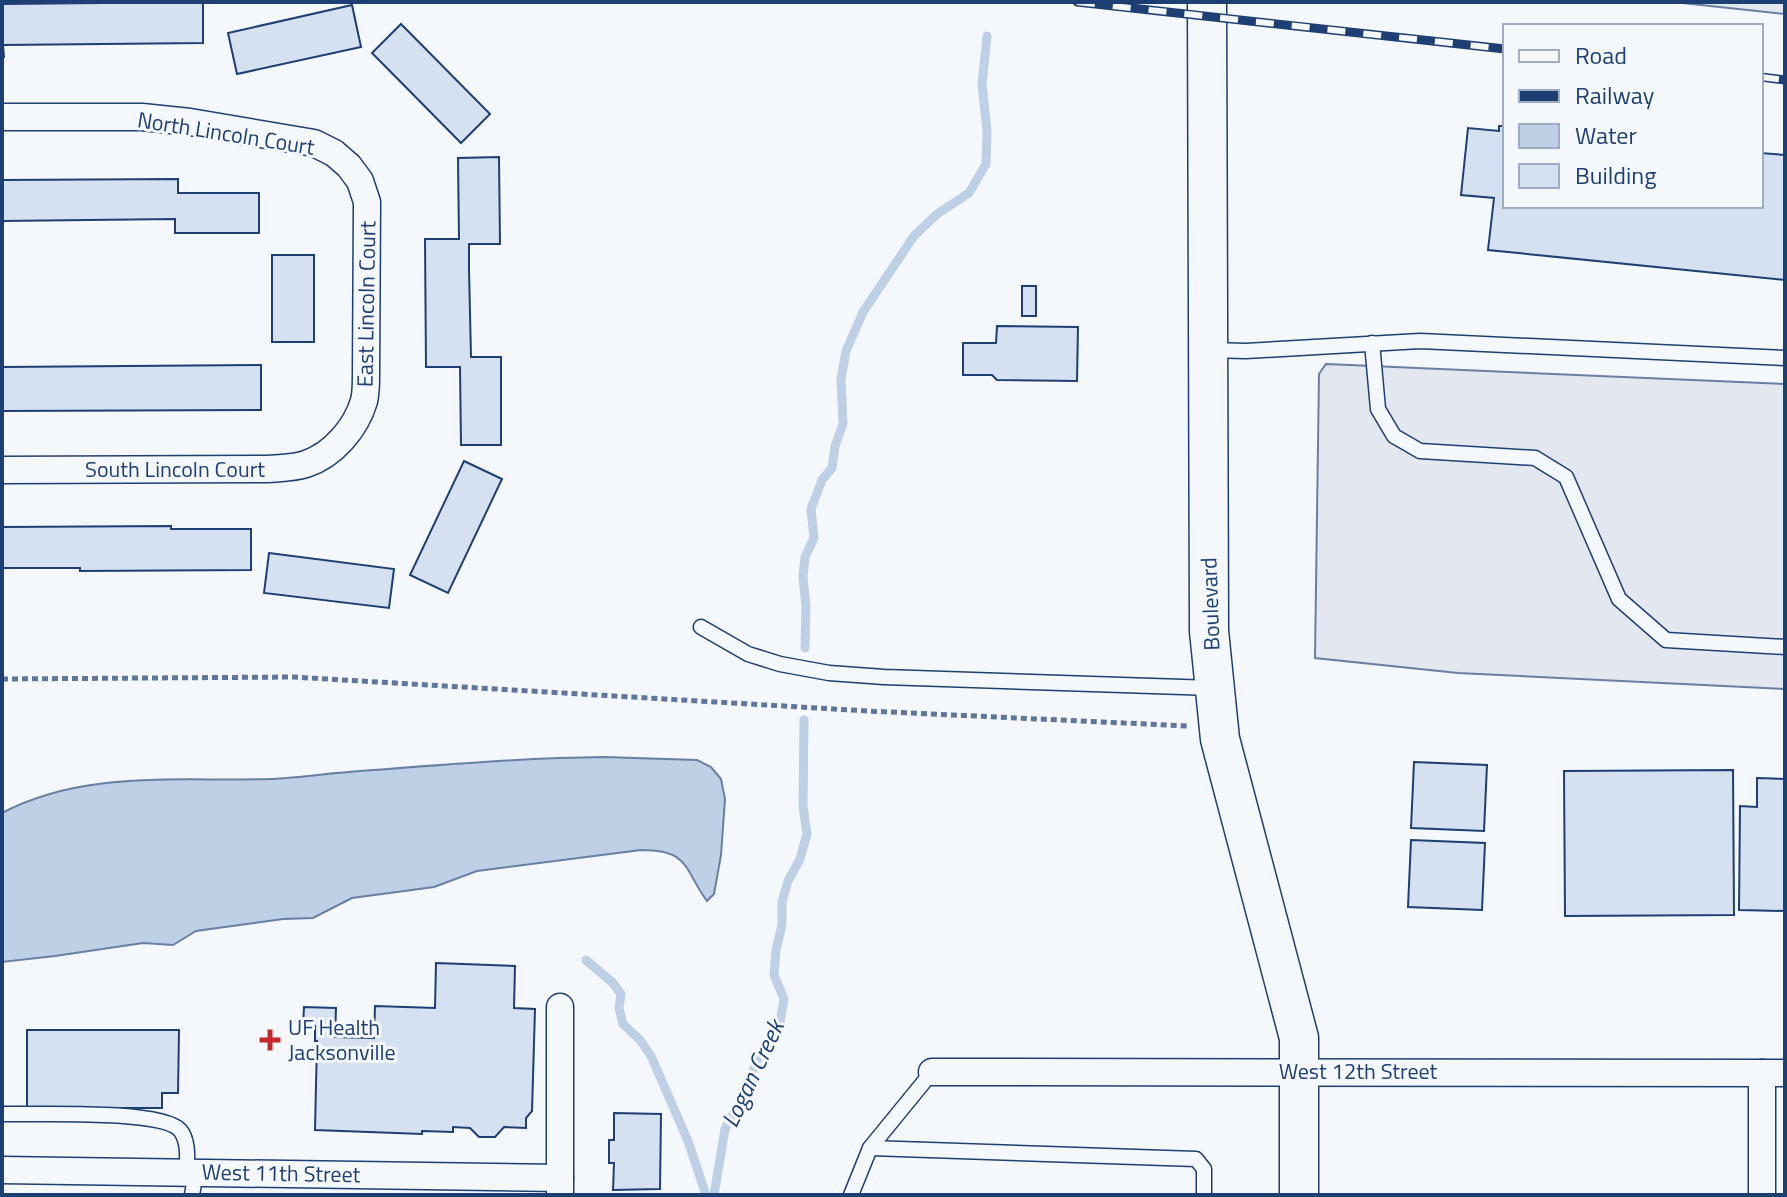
<svg xmlns="http://www.w3.org/2000/svg" width="1787" height="1197" font-family="'Titillium Web',sans-serif">
  <style>
    .parking { fill: #e3e8f0; stroke: #687fa3; stroke-width: 2 }
    .water { fill: #bed0e5; stroke: #687fa3; stroke-width: 2 }
    .lines { fill: none; stroke-linecap: round; stroke-linejoin: round }
    .stream { stroke: #bed0e5; stroke-width: 9 }
    .building { fill: #d5e0f0; stroke: #1d3f73; stroke-width: 2 }
    .lane-casing { stroke: #1d3f73; stroke-width: 17 }
    .street-casing { stroke: #1d3f73; stroke-width: 29 }
    .secondary-casing { stroke: #1d3f73; stroke-width: 41 }
    .path { stroke: #5e769c; stroke-width: 5; stroke-dasharray: 6 4; stroke-linecap: butt }
    .lane { stroke: #f4f7fb; stroke-width: 14 }
    .street { stroke: #f4f7fb; stroke-width: 26 }
    .secondary { stroke: #f4f7fb; stroke-width: 38 }
    .rail-casing { stroke: #1d3f73; stroke-width: 9 }
    .rail { stroke: #f4f7fb; stroke-width: 6; stroke-dasharray: 18; stroke-linecap: butt }
    .poi-dot { fill: #c62828; stroke: #f4f7fb; stroke-width: 3 }
    .labels { text-anchor: middle; stroke-width: 6; stroke-linejoin: round; paint-order: stroke }
    .street-label { font-size: 22px; fill: #1d3f73; stroke: #f4f7fb }
    .poi-label { font-size: 22px; fill: #1d3f73; stroke: #f4f7fb; text-anchor: start }
    .water-label { font-size: 24px; font-style: italic; fill: #1d3f73; stroke: #f4f7fb }
  </style>
  <rect width="100%" height="100%" fill="#f4f7fb"/>
  <g class="parking">
    <path d="M1673,2H1785V14Z"/>
    <path d="M1326,364L1785,384V689L1458,673L1315,658L1319,374Z"/>
  </g>
  <path class="water" d="M604,757L697,760L711,767L721,779L725,799L721,855L714,894L707,901C683,868 690,850 641,850L477,871L434,887L352,898L313,918L283,919L196,931L173,945L143,943L55,956L2,962V813C85,769 181,782 270,779C293,778 315,775 337,773C426,766 515,758 604,757Z"/>
  <g class="lines">
    <g class="stream">
      <path d="M805,648L806,607L803,577L805,557L814,538L811,509L822,480L832,468L835,446L843,424L841,379L846,351L863,312L914,236L937,214L969,193L986,164L987,131L982,84L987,36"/>
      <path d="M586,960L613,983L621,994L619,1008L623,1024L640,1040L651,1056L688,1141L706,1195"/>
      <path d="M714,1195L725,1129L745,1092L759,1055L779,1028L784,999L774,975L776,950L782,925V902L788,881L800,859L807,834L803,806L804,720"/>
    </g>
  </g>
  <g class="building">
    <path d="M203,2V43L3,45L4,57H2V4Z"/>
    <path d="M352,5L361,47L237,74L228,33Z"/>
    <path d="M401,24L490,114L461,143L372,53Z"/>
    <path d="M1499,126H1505V206H1761V153L1785,155V280L1488,250L1494,198L1461,195L1468,128L1499,131Z"/>
    <path d="M499,157L500,244H469V269L471,357H501V445H461L460,367H426L425,239H459L458,158Z"/>
    <path d="M178,179V193H259V233H175V219L2,221V180Z"/>
    <rect x="272" y="255" width="42" height="87"/>
    <rect x="1022" y="286" width="14" height="30"/>
    <path d="M997,326L1078,327L1077,381L997,380L992,375H963V343H996Z"/>
    <path d="M261,365V410L2,411V367Z"/>
    <path d="M464,461L502,479L448,593L410,575Z"/>
    <path d="M171,526V529H251V570L80,571V568H2V527Z"/>
    <path d="M269,553L394,569L389,608L264,593Z"/>
    <path d="M1414,762L1487,765L1484,831L1411,828Z"/>
    <path d="M1733,770L1734,915L1565,916L1564,771Z"/>
    <path d="M1757,778L1785,779V911L1739,910L1740,806L1757,807Z"/>
    <path d="M1411,840L1485,843L1482,910L1408,907Z"/>
    <path d="M436,963L515,966L514,1008L535,1009L532,1111L526,1118V1128L504,1127L495,1137H479L470,1128L453,1127V1132L422,1131V1134L315,1130L317,1041H315V1026H303L304,1007L336,1008L335,1037L374,1038L375,1006L435,1008Z"/>
    <path d="M27,1030H179L178,1093H162V1108H27Z"/>
    <path d="M614,1113L661,1114L660,1189L613,1190L614,1163H609V1140H614Z"/>
  </g>
  <g class="lines">
    <g class="lane-casing">
      <g id="lane">
        <path d="M1372,343L1378,409L1394,436L1420,451L1535,458L1566,477L1619,599L1666,640L1785,647"/>
        <path d="M1208,350L1246,351L1420,341L1785,358"/>
        <path d="M701,627L748,654L780,664L829,673L884,677L1213,688"/>
        <path d="M2,1114C35,1115 160,1109 180,1130C189,1141 187,1159 187,1172"/>
        <path d="M870,1148L1196,1159L1204,1169V1195"/>
        <path d="M192,1195L196,1172"/>
        <path d="M851,1195L870,1148L932,1072"/>
      </g>
    </g>
    <g class="street-casing">
      <g id="street">
        <path d="M2,117H142L190,122L314,143L334,153L349,166L360,181L367,202L366,376C366,384 366,393 364,401C356,428 333,455 306,464C294,468 280,468 268,469L2,470"/>
        <path d="M932,1072L1785,1073"/>
        <path d="M2,1170L560,1178"/>
        <path d="M560,1195V1007"/>
        <path d="M1762,1195V1073"/>
      </g>
    </g>
    <g class="secondary-casing">
      <path id="secondary" d="M1207,2L1209,631L1220,739L1299,1038V1195"/>
    </g>
    <path class="path" d="M2,679L293,677L868,711L1188,726"/>
    <use href="#lane" class="lane"/>
    <use href="#street" class="street"/>
    <use href="#secondary" class="secondary"/>
    <g class="rail-casing">
      <g id="rail">
        <path d="M1077,2L1505,49"/>
        <path d="M1761,77L1785,80"/>
      </g>
    </g>
    <use href="#rail" class="rail"/>
  </g>
  <path class="poi-dot" d="M266 1028h8v8h8v8h-8v8h-8v-8h-8v-8h8z"/>
  <g class="labels">
    <g class="street-label">
      <text transform="translate(226 133) rotate(9)" y="8">North Lincoln Court</text>
      <text transform="translate(366 304) rotate(-89)" y="8">East Lincoln Court</text>
      <text x="175" y="477">South Lincoln Court</text>
      <text transform="translate(1210 604) rotate(-92)" y="8">Boulevard</text>
      <text x="1358" y="1079">West 12th Street</text>
      <text transform="translate(281 1173) rotate(1)" y="8">West 11th Street</text>
    </g>
    <g class="poi-label">
      <text x="288" y="1035">UF Health<tspan x="288" dy="25">Jacksonville</tspan></text>
    </g>
    <g class="water-label">
      <text transform="translate(753 1074) rotate(-65)" y="8">Logan Creek</text>
    </g>
  </g>
  <rect width="1787" height="1197" fill="none" stroke="#1d3f73" stroke-width="8"/>
  <rect x="1503" y="24" width="260" height="184" fill="#f4f7fb" stroke="#9eadc5" stroke-width="2"/>
  <rect x="1519" y="50" width="40" height="12" fill="#f4f7fb" stroke="#9eadc5" stroke-width="2"/>
  <text x="1575" y="64" font-size="24" fill="#1d3f73">Road</text>
  <rect x="1519" y="90" width="40" height="12" fill="#1d3f73" stroke="#9eadc5" stroke-width="2"/>
  <text x="1575" y="104" font-size="24" fill="#1d3f73">Railway</text>
  <rect x="1519" y="124" width="40" height="24" fill="#bed0e5" stroke="#9eadc5" stroke-width="2"/>
  <text x="1575" y="144" font-size="24" fill="#1d3f73">Water</text>
  <rect x="1519" y="164" width="40" height="24" fill="#d5e0f0" stroke="#9eadc5" stroke-width="2"/>
  <text x="1575" y="184" font-size="24" fill="#1d3f73">Building</text>
</svg>
